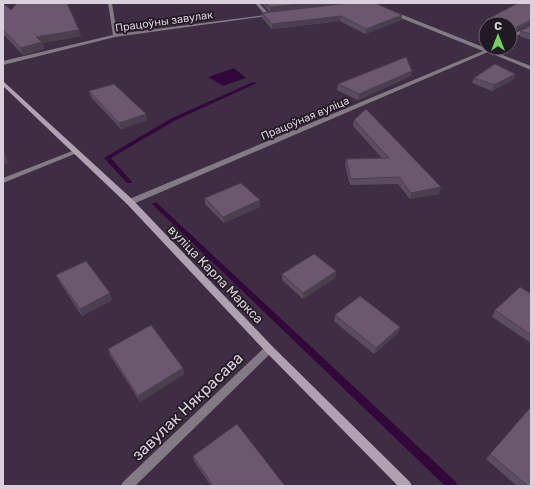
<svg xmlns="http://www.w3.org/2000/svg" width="534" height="489" font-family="Rubik,sans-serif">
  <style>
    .water { fill: #32083b }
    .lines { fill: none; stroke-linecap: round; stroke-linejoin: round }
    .stream { fill: #32083b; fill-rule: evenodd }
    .minor { fill: #837a85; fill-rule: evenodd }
    .secondary { fill: #afa1b2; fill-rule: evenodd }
    .wall { fill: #5c4c5f }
    .shaded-wall { fill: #4b3e4e }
    .building { fill: #6b586f; stroke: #4b3e4e }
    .labels { text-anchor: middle; stroke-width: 3.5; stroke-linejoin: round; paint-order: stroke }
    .far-street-label { font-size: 11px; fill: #dacfdc; stroke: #211923 }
    .street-label { font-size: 13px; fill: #dacfdc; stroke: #211923 }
    .near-street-label { font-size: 16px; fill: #dacfdc; stroke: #211923 }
  </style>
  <rect width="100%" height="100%" fill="#3f2e43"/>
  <path class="water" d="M234,68L246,78L223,86L208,77Z"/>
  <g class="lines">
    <g class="stream">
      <path d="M253,82L257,83L176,120L111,158L131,181L132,182L131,183H127L104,158L172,118Z"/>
      <path d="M155,202L157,203L456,482L457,486H445L153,205L152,204Z"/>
    </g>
    <g class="minor">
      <path d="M108,3H112L117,34L265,15L255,3H259L269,14L274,15L115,37L3,65V61L113,35Z"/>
      <path d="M391,12H395L488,49L496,48L492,51L531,66V70L488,52L133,204H127L126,202L127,200L483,51L391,14Z"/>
      <path d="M531,25V28L510,39V36Z"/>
      <path d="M75,150L77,151V153L3,183V178Z"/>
      <path d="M269,345L272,346L274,349L272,352L135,486H121L123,482L266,346Z"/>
    </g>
    <path class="secondary" d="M3,81L133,200L272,346L410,482L412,486H398L266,352L127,204L3,86Z"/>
  </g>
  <g class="wall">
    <path d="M3,3L11,10L79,30L81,36L42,43L44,49L23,55L3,34Z"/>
    <path d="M261,3H375L401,20L365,34L340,21L272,29L262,18V13L270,12Z"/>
    <path d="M531,3L511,34L510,33V24H486V26L485,25L486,20Z"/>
    <path d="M531,26V40L519,36L520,31Z"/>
    <path d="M515,74L513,80L492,91L472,83L474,78Z"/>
    <path d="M411,76L358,100L337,90L338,84Z"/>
    <path d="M89,91L147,120L121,129L91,97Z"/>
    <path d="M354,120L439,194L410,199L398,184L350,185L345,165L346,159L382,158L353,126Z"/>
    <path d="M205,198L260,207L224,223L205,204Z"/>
    <path d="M336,271L335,278L303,299L282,280V274Z"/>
    <path d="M56,275L112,300L82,316L59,281Z"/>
    <path d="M531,294V343L492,317L495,310Z"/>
    <path d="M335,315L398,333L374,354L334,321Z"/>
    <path d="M108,349L183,368L184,374L140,402L110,355Z"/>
    <path d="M490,454L531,486H517L486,459Z"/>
    <path d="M193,456L285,486H211L194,461Z"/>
  </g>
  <g class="shaded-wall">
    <path d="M310,3H353L270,12V7Z"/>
    <path d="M402,15L401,20L365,34L366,29Z"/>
    <path d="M341,16L340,21L272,29V24Z"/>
    <path d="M531,20V24L511,34L513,29Z"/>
    <path d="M79,30L81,36L42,43L44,49L23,55L21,48L36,37Z"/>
    <path d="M412,71L411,76L358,100L359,94Z"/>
    <path d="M515,74L513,80L492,91L494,85Z"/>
    <path d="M146,114L147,120L121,129L119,123Z"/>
    <path d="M3,151H4L9,163L3,165Z"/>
    <path d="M441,187L439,194L410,199L411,193Z"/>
    <path d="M260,200V207L224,223L223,217Z"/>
    <path d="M336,271L335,278L303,299V293Z"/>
    <path d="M110,293L112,300L82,316L80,309Z"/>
    <path d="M400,327L398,333L374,354L376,348Z"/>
    <path d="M183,368L184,374L140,402L138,396Z"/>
  </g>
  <g class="building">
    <path d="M3,3L11,10L17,3H67L79,30L36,37L42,42L21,48L3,30Z"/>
    <path d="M265,3H310L270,7Z"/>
    <path d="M350,3H375L402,15L366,29L341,16L272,24L262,13Z"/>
    <path d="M518,3H531V20L513,29L510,28V24H499L486,20Z"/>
    <path d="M531,26V34L520,31Z"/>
    <path d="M406,57L412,71L359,94L338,84Z"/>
    <path d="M495,64L515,74L494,85L474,78Z"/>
    <path d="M114,84L146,114L119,123L89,91Z"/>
    <path d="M366,109L441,187L411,193L399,177L351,179L346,159L389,158L354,120Z"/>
    <path d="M241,183L260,200L223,217L205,198Z"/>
    <path d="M314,254L336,271L303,293L282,274Z"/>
    <path d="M86,261L110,293L80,309L56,275Z"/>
    <path d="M520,287L531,294V335L495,310Z"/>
    <path d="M360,296L400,327L376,348L335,315Z"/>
    <path d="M151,325L183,368L138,396L108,349Z"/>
    <path d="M531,407V486H528L490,454Z"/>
    <path d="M237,424L285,486H213L193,456Z"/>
  </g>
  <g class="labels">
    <g class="far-street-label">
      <text transform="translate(164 21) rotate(-8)" y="4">Працоўны завулак</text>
      <text transform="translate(305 118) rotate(-23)" y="4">Працоўная вуліца</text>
    </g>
    <g class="street-label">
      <text transform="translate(216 274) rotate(46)" y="5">вуліца Карла Маркса</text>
    </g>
    <g class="near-street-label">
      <text transform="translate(187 406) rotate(-44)" y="6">завулак Някрасава</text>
    </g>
  </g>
  <rect width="534" height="489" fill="none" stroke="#dacfdc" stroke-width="8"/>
  <g transform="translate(498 36)"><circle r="19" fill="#211923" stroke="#6b626d"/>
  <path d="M0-3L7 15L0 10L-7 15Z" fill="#72d25d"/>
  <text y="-6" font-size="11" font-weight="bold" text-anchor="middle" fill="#dacfdc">С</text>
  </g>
</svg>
